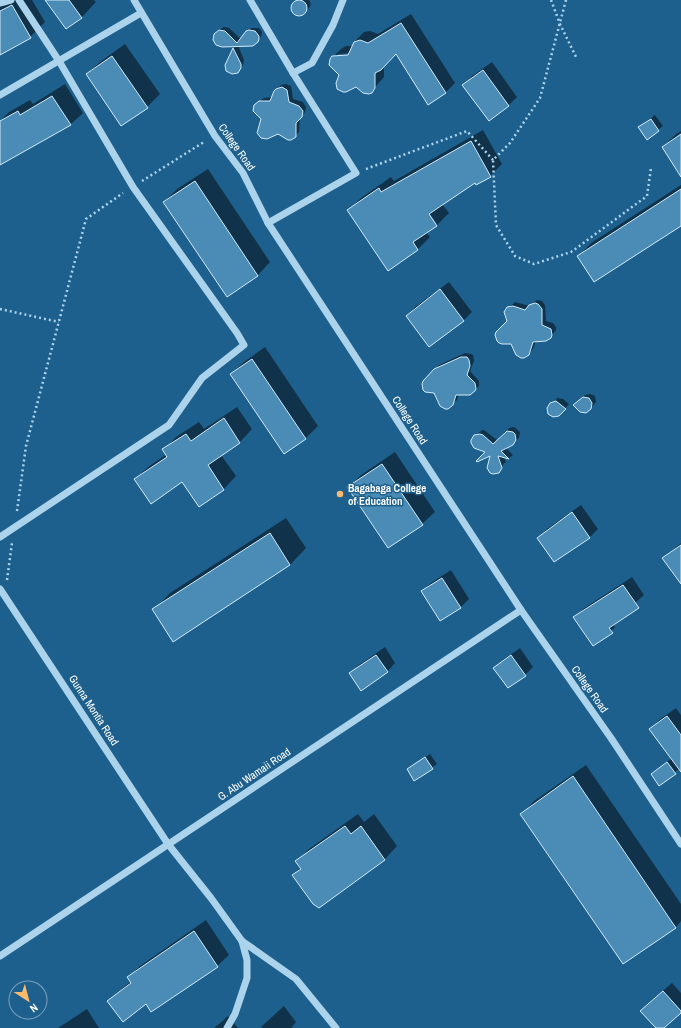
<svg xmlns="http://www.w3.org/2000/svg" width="681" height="1028" font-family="'Archivo Narrow',sans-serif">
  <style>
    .shadow { fill: #0007; fill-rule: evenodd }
    .building { fill: #4b8cb6; stroke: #d1eaf9 }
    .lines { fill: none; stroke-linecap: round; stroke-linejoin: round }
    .path { stroke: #acd3ec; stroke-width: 2.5; stroke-dasharray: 2 3; stroke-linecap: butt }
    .minor { stroke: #acd3ec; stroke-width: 7 }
    .poi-dot { fill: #fbba6b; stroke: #1e608d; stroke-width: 1.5 }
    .labels { text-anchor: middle; stroke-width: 3; stroke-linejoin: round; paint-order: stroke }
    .street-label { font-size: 11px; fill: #fff; stroke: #1e608d }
    .poi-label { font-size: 11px; font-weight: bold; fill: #fff; stroke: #1e608d; text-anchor: start }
  </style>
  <rect width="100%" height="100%" fill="#1e608d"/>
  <g class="shadow">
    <path d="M0,0H32L45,22L30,37L0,54Z"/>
    <path d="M46,0H94L96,2L82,17L67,28Z"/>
    <path d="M297,0H309L311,4L310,7L301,15L294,12L292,7Z"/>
    <path d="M411,14L455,83L445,93L396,53L384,66V77L371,92L340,75L331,59L341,49L346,46H353L354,42L364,32L370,31L378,34ZM353,53V55L338,56V54Z"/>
    <path d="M224,27L229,28L241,39L251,28H259L262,32L261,37L257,42L238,45L244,60L243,65L239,70L226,65L234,48L237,45L219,30Z"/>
    <path d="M125,44L160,94L147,107L87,74L100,62Z"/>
    <path d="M492,62L517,97L509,105L489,120L464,85L472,76Z"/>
    <path d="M65,84L83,113L71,124L0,164V121L9,112L30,100L33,104Z"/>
    <path d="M286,84L291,86L293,99L303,102L306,107L305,112L300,118L299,132L295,136L262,119L260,101L264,98L272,97L275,92L281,85Z"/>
    <path d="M655,115L663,126L647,138L640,127Z"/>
    <path d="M483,130L502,164L490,176L476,182L442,204L449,213L437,225L426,232L430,237L418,249L349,210L361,198L391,177L394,181ZM427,210L437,224H435L426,211Z"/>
    <path d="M681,131V175L663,147L676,134Z"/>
    <path d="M208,169L270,262L258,275L227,296L164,202L177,189Z"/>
    <path d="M681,185V225L579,256L591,243Z"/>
    <path d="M449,282L472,312L464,320L429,346L407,316L415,307Z"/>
    <path d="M537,300L542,301L545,305L546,321L553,323L556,327V330L549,339L536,341L533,349L529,354L508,322L506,310L515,302L530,306Z"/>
    <path d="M265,347L318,426L306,438L284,453L231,374L244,362Z"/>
    <path d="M465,353L471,354L473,355L474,361L470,371L479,381V386L472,393L459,394L457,400L452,404L435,392L424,382L439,365Z"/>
    <path d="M590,394L595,396L596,402L589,410L575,405L585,395Z"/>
    <path d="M557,398L563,399L569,404L559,415L551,403L557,400V399L554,400Z"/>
    <path d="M237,407L252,429L240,442L221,455L236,476L224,489L199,505L183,481L135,479L148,467L167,454L164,450L176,437L199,422L204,429Z"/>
    <path d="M514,427L520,432L519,438L515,442L505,447L513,455L509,458L504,456L506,463H504L499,472L492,454L473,438L482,430H484L497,440L509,428Z"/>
    <path d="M395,452L435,512L422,524L349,487L361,475Z"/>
    <path d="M581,505L598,529L590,537L555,561L539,538L547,529Z"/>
    <path d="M286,518L306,548L290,565L154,610L170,593Z"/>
    <path d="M681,543V570L664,558Z"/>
    <path d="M451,570L469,599L461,607L440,620L422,591L431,583Z"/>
    <path d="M632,577L644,595L635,603L611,621L615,627L607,636L575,618L583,609Z"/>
    <path d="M385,647L395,663L387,672L350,674L359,665Z"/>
    <path d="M520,648L533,667L525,675L495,668L503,660Z"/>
    <path d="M676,708L681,715V762L679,769L659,784L652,774L672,758L651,729L659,720Z"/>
    <path d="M430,754L437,764L414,780L408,770Z"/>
    <path d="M586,765L681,904V921L676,927L623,963L522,814L534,801Z"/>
    <path d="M358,814L364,822L374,814L397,846L385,859L319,907L293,875L301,867L297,861L309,849Z"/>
    <path d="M206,920L229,955L217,966L146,1003L108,1001L131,981L129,977L140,966Z"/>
    <path d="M672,983L681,993V1011L662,1028H657L650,1002Z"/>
    <path d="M284,1006L296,1022L292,1027L293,1028H263L261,1027Z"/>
    <path d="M87,1009L99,1028H58Z"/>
    <path d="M228,1016L238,1028H214L219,1024Z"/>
  </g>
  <g class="building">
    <path d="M45,0H69L82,18L66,29Z"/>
    <circle cx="299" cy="8" r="8"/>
    <path d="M12,5L31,38L0,55V11Z"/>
    <path d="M401,23L446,93L428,105L396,54L381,70L375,73V88L372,93L369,94L363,93L356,87L346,92H343L337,89L336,83L339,75L329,65L330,59L332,56L348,55L354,42L360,40L368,43Z"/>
    <path d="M219,30L225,31L237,43L246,31L249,30L255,31L259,36V39L258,42L253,46L222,47L216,45L213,40L214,34Z"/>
    <path d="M233,48L241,64V68L238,73L232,74L226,71L225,65Z"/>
    <path d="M112,56L148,108L121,126L86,74Z"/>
    <path d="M483,70L509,106L489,121L462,85Z"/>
    <path d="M282,87L287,90L289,102L299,106L303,111L302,117L296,123V137L291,140H288L278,134L267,139L261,138L257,133L261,119L253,111L254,105L259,101H270L274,91L276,89Z"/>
    <path d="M52,96L71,125L0,165V121L18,111L20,115Z"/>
    <path d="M651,119L659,131L647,140L638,127Z"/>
    <path d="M681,134V177L662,147Z"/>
    <path d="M471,141L491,177L476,185L475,183L429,214L437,226L413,242L418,250L388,271L347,210L379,188L381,192Z"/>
    <path d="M195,181L258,276L227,297L163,202Z"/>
    <path d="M681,189V226L594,282L577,256Z"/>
    <path d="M440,289L464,321L429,347L406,316Z"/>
    <path d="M535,303L538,304L542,309V325L551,329L552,335L551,338L546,341L533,342L529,355L524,358H521L516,355L511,344H502L499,343L497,341L495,335L496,332L507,321L504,312L507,307L513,306L525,310L529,305Z"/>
    <path d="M461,357H467L469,360L470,366L467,375L475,383L476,389L475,391L470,395H456L453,405L448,409H445L440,406L434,393L425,392L423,390L422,384L423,381L434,369Z"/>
    <path d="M252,359L306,439L284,454L230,374Z"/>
    <path d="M583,397L589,398L592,403L591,409L586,413L580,412L573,405Z"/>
    <path d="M556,401L566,409L559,416L553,417L548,414L547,408L550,403Z"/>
    <path d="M224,418L240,443L208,465L224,490L199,507L182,482L151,504L134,479L167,457L162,449L186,434L191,441Z"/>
    <path d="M507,431L513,432L515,434L516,440L513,445L501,451L509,459L498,456L502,468L499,473L493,474L490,473L487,468L490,456L477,462L476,461L485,452L474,448L471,443V440L474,435L480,434L483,435L493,444Z"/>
    <path d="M382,464L423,525L388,548L347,487Z"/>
    <path d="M572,512L590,538L554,562L537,538Z"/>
    <path d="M270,533L290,565L173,642L152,609Z"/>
    <path d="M681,545V584L662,558Z"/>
    <path d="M442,578L461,608L440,621L421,591Z"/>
    <path d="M623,585L639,608L609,628L613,633L593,646L573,617Z"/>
    <path d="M376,655L388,672L361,691L349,673Z"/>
    <path d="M511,655L526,676L508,688L493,668Z"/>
    <path d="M667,716L681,735V772L649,729Z"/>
    <path d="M425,757L433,769L414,781L407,769Z"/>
    <path d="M667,762L676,774L659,786L651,774Z"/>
    <path d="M573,776L676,928L623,964L520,814Z"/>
    <path d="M345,826L351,834L361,826L385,860L319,908L313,904L292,875L301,869L295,861Z"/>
    <path d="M194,931L218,967L151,1012L146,1004L123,1022L107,1001L131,983L127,977Z"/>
    <path d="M663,991L681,1011V1013L664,1028H656L640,1011Z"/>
  </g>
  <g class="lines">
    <g class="path">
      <path d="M551,0L560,24L577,59"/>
      <path d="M566,0L540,98L510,143L493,160L496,225L515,256L534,264L571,252L578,247L647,196L651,168"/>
      <path d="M366,169L467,131L493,160"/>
      <path d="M142,181L204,142"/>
      <path d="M0,309L59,322"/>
      <path d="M17,511L26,446L86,219L123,193"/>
      <path d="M7,580L12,543"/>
    </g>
    <g class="minor">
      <path d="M134,0L215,136L243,173L268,223L521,610L611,738L681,844"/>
      <path d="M250,0L293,73L356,173L268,223"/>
      <path d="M0,3L11,0"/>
      <path d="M293,73L312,63L333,25L343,0"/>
      <path d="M0,95L141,13"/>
      <path d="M0,537L169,425L202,378L244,345L237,333L133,187L59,61L19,0"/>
      <path d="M0,589L168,844L211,898L242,941L247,960V978L235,1014L227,1028"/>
      <path d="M242,941L296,979L336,1028"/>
      <path d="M0,956L521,610"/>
    </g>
  </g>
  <circle class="poi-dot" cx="340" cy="494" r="4"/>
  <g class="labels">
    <g class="street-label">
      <text transform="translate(237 147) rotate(55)" y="4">College Road</text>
      <text transform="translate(410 420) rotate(57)" y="4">College Road</text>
      <text transform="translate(590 689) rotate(55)" y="4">College Road</text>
      <text transform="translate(94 710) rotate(57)" y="4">Gunna Montia Road</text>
      <text transform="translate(254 774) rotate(-34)" y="4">G. Abu Wamaii Road</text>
    </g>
    <g class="poi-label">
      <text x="348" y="492">Bagabaga College<tspan x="348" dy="13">of Education</tspan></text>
    </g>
  </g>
  <g transform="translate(28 1000) rotate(144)"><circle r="19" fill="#1e608d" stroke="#78a0bb"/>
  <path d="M0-3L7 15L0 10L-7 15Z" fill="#fbba6b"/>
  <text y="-6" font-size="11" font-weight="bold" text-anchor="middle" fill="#ffffff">N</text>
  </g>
</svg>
